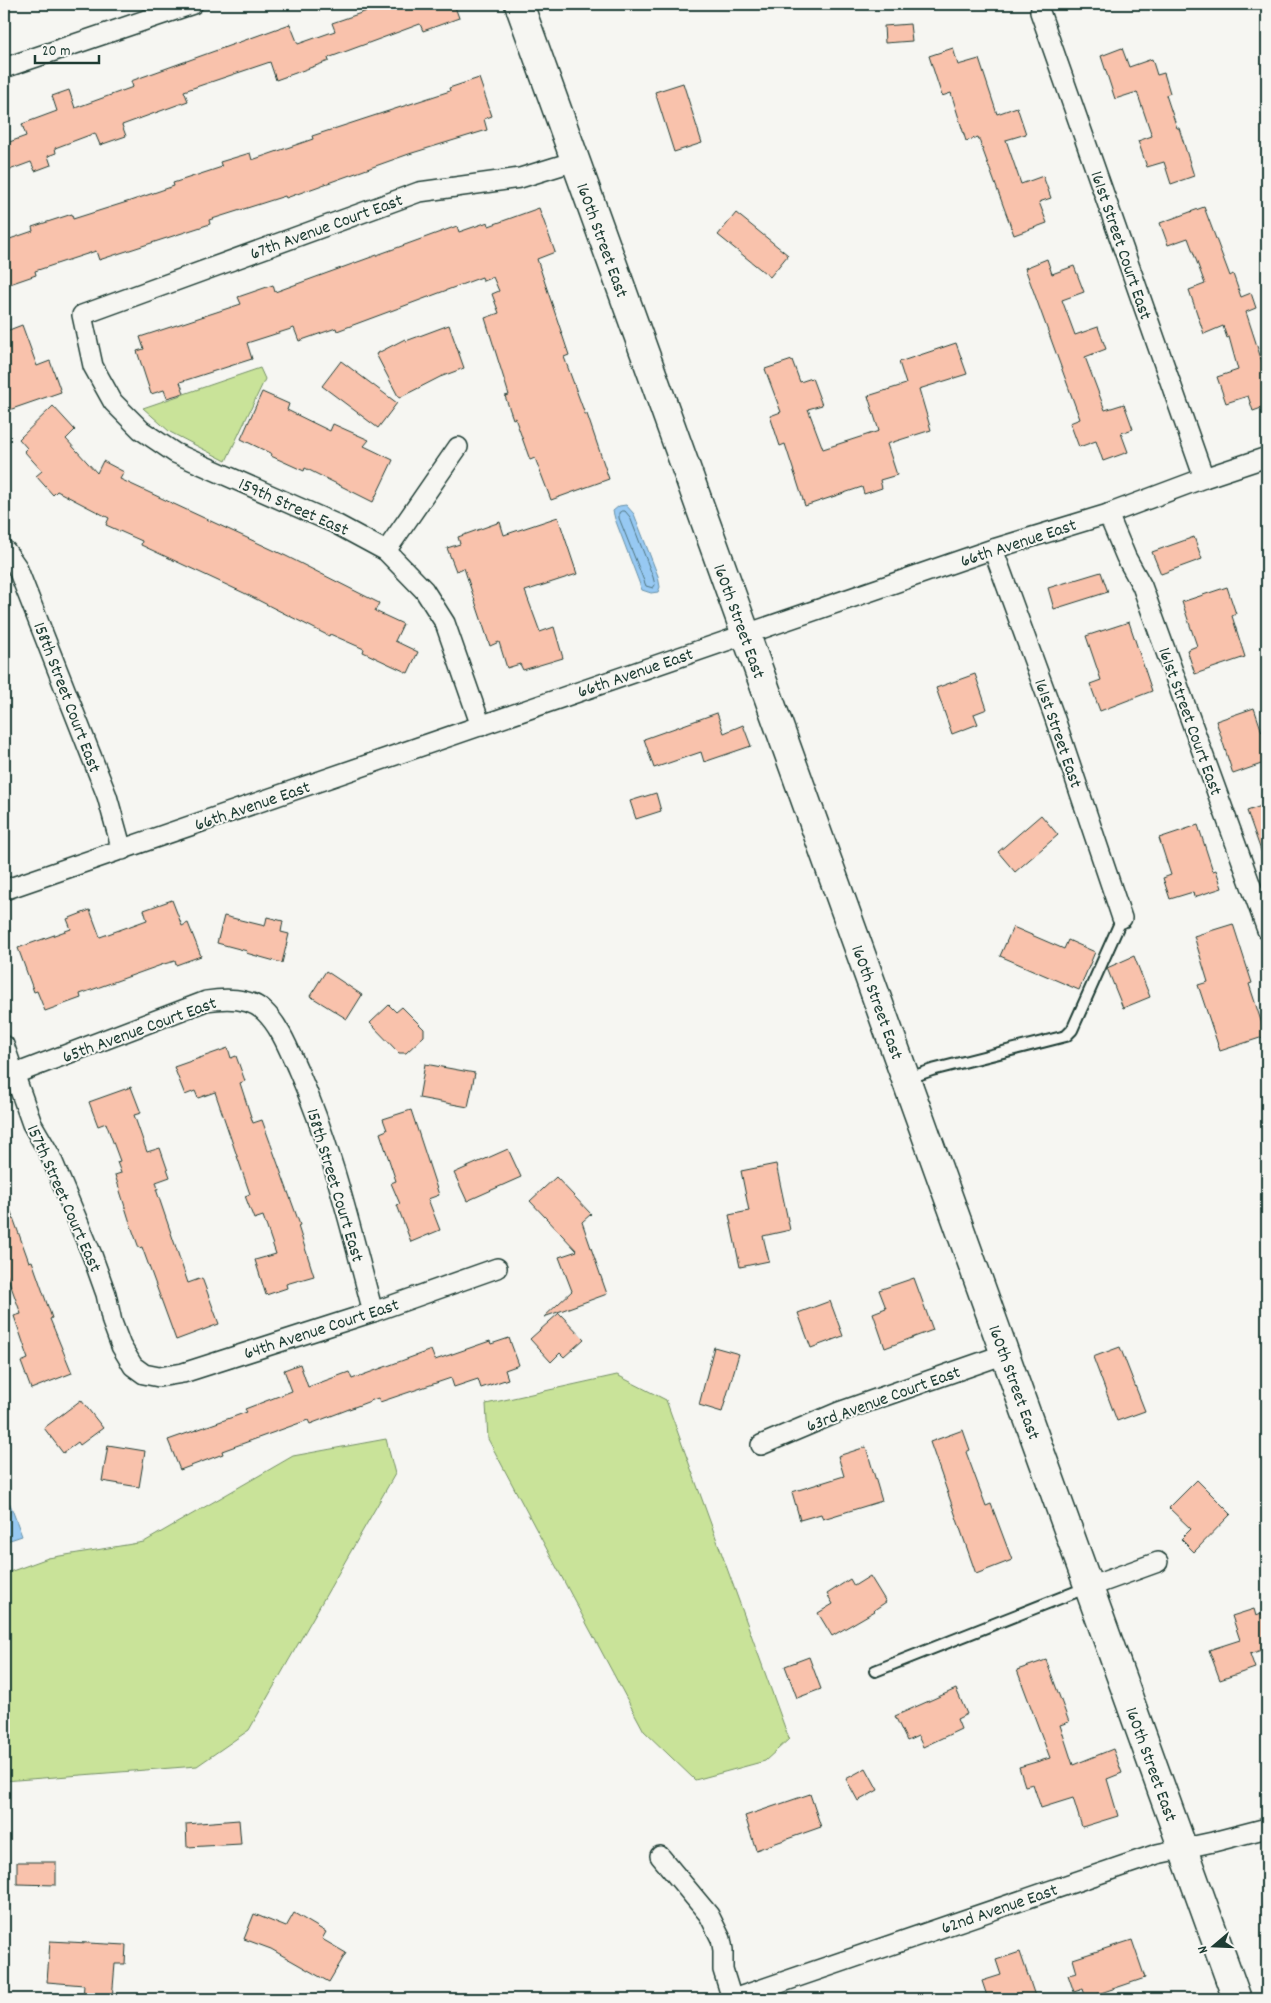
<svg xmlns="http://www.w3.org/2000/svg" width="1271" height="2003" font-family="Dekko,sans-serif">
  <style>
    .green { fill: #c9e399; stroke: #749066 }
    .water { fill: #97c9f3; stroke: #6791a7 }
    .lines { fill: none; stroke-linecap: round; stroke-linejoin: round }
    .shore { stroke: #4f7580; stroke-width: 1 }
    .building { fill: #f9c2ac; stroke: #1f3d34 }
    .service-casing { stroke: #1f3d34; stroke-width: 14 }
    .minor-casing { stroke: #1f3d34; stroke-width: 22 }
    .secondary-casing { stroke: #1f3d34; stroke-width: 31 }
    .service { stroke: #f6f6f2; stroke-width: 10 }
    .minor { stroke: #f6f6f2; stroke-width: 19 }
    .secondary { stroke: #f6f6f2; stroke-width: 28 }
    .labels { text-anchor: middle; stroke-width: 4; stroke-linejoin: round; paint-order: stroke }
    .street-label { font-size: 18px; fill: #1f3d34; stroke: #f6f6f2 }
  </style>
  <rect width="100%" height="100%" fill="#f6f6f2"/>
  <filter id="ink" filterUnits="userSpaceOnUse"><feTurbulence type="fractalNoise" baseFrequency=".02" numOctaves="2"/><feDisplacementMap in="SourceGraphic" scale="10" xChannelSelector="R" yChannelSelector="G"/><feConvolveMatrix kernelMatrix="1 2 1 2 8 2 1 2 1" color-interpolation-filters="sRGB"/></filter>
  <g filter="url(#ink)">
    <g class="green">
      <path d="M260,368L265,379L226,461L170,432L143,408Z"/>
      <path d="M617,1375L666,1400L789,1739L765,1761L695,1780L644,1731L488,1439L486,1404Z"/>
      <path d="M386,1439L395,1474L249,1730L197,1766L4,1781V1574L48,1558L144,1542L293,1456Z"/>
    </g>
    <g class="water">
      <path d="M626,505L634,514L658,576L660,587L658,592L651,593L642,590L615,519L613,511L619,506Z"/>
      <path d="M4,1488L22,1536L4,1542Z"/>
    </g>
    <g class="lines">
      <path class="shore" d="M622,511H625L630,517L653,577L655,585L653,588L646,586L619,518V513Z"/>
    </g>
    <g class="building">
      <path d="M364,4H454L459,18L423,31L420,24L328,58L329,61L276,80L270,62L184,91L188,101L122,125L126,136L100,145L95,133L55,148L56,153L48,156L51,165L35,171L31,162L4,172V144L26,136L22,124L57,111L52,96L69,90L75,108L133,87L131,81L290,24L298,44L335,31L332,23L367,11Z"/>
      <path d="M910,24L912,41L885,43L884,26Z"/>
      <path d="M953,48L958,65L979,59L997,114L1017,107L1026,134L1006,140L1021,184L1043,176L1051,198L1039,202L1047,223L1014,235L978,137L966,141L951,93L942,96L929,56Z"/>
      <path d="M1122,48L1129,67L1152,59L1157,75L1164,73L1170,93L1166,95L1177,128H1179L1194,176L1171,184L1164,162L1147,167L1138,141L1152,136L1137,92L1115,99L1101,56Z"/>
      <path d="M479,78L492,116L484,119L487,130L409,154L286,198L285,196L209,220L210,224L99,260L96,251L35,271L36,275L4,286V241L33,231L32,227L72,214L73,219L130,201L174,186L173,183L222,167L220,162L250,153L252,160L313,139L312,136L450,91L449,88Z"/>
      <path d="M683,83L702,143L674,152L655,92Z"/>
      <path d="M1204,207L1230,276L1233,274L1241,297L1251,293L1256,308L1246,312L1267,377V406L1253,411L1248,396L1226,403L1217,377L1238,370L1229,337L1227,338L1223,326L1204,334L1189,290L1205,284L1188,238L1168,245L1160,223Z"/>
      <path d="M539,208L555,252L537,259L569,355L564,357L585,414H587L609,479L551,500L535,458L530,460L515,418L513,419L505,396L509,395L485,318L499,313L492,294L499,291L493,277L483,281L482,277L337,331L336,328L299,341L294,328L247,343L252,359L180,382L184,393L167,398L164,390L151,394L137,351L144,349L140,337L241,304L238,297L273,285L275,292L457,226L459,232L488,222L489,226Z"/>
      <path d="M736,213L788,255L770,277L718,235Z"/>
      <path d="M1047,259L1052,274L1074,266L1084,292L1062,300L1075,335L1098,327L1106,349L1085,357L1105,410L1124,404L1133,429L1121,433L1128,452L1103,461L1096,441L1079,447L1070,423L1080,419L1025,268Z"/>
      <path d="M22,325L37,366L50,361L61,392L9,410L4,395V332Z"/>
      <path d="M449,325L464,368L440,377L399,398L376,354L405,339L406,341Z"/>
      <path d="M956,343L967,374L919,389L931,430L887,444L897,475L880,480L882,488L864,494L862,487L805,506L785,444L780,446L770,416L781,412L765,369L792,360L800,382L812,378L822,405L808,409L823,449L879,431L868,396L906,384L899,362Z"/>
      <path d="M341,361L397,403L378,428L322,386Z"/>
      <path d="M262,392L289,404L287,410L330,431L333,424L369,440L364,446L393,460L373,502L305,468L304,471L271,456L272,454L241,439Z"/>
      <path d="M53,406L75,430L66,439L97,473L103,461L124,472L120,479L286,556L379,603L375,611L403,624L395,641L418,652L408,673L363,652L364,649L330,634L329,636L244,593L141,545L142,541L106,525L109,518L57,491L53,495L36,476L42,471L24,451L27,448L19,439Z"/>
      <path d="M558,517L577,574L525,591L540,632L554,627L563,658L523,670L520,664L507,668L499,642L490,646L464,568L456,571L447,548L460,544L458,537L500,522L504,535Z"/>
      <path d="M1194,537L1202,559L1161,574L1152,552Z"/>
      <path d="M1101,572L1108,592L1054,609L1048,588Z"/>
      <path d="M1227,587L1236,614L1232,616L1245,657L1195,674L1187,650L1197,646L1182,602Z"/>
      <path d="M1129,622L1152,691L1100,711L1090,684L1101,680L1086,636Z"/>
      <path d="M975,674L987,709L974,714L978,724L952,734L936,688Z"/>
      <path d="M1254,708L1262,732L1267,730V762L1233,774L1216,721Z"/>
      <path d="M717,713L724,733L743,725L751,746L704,762L701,752L654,768L644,739Z"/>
      <path d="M656,793L661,811L636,819L630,801Z"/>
      <path d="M1267,804V862H1265L1247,811Z"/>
      <path d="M1041,815L1058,835L1015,872L998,852Z"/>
      <path d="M1198,825L1213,871L1216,870L1222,888L1194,897L1193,892L1170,899L1163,878L1171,875L1159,838Z"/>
      <path d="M172,900L182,926L188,923L201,956L176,965L175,961L164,964L80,994L81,998L45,1011L37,991L34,992L18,948L71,929L67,919L90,910L100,937L147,920L144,910Z"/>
      <path d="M224,916L265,926L267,917L283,921L281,932L289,934L282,963L246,953L247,951L217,943Z"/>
      <path d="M1233,924L1252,983L1249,984L1266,1036L1220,1051L1198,985L1208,982L1194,936Z"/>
      <path d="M1013,927L1064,949L1068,940L1095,952L1079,990L1000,956Z"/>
      <path d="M1134,956L1150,997L1123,1008L1107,968Z"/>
      <path d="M326,971L362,995L347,1019L310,996Z"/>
      <path d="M389,1005L396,1012L402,1007L424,1029V1036L406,1053H399L370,1023Z"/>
      <path d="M228,1048L231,1058L236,1056L245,1081L240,1083L253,1123L262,1120L300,1225L298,1226L314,1276L286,1284L287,1288L266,1295L255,1260L276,1254L263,1216L254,1219L245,1196L250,1194L215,1092L198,1098L195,1091L185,1095L174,1067Z"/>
      <path d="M425,1064L475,1073L468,1107L419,1098Z"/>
      <path d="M131,1087L141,1113L134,1115L147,1152L160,1148L170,1177L156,1182L158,1189H156L188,1283L202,1278L219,1324L176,1340L142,1247L139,1248L131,1226L115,1175L121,1173L117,1162L120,1161L106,1123L98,1126L89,1102Z"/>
      <path d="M411,1110L439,1195L428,1199L440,1230L411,1242L397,1205L400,1204L391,1183L396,1181L380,1133L387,1130L383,1119Z"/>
      <path d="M508,1149L521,1177L467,1201L454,1173Z"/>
      <path d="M776,1164L790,1230L763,1236L769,1261L740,1267L729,1215L749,1211L741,1171Z"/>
      <path d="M556,1177L591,1214L582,1222L607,1294L544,1317L572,1291L559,1257L577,1251L530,1201Z"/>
      <path d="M4,1198H6L29,1262L32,1261L52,1318L50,1319L72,1373L31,1389L21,1362L28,1359L24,1348H25L14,1316L21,1314L4,1267Z"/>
      <path d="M914,1278L933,1330L885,1348L873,1313L886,1308L879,1290Z"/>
      <path d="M830,1301L843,1336L811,1348L798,1313Z"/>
      <path d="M559,1313L584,1339L564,1357L560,1353L551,1362L530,1339Z"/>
      <path d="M509,1338L519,1365L505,1370L508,1379L481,1388L478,1379L454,1387L451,1378L380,1402L378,1398L310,1424L308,1420L222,1451L223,1454L180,1470L168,1440L247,1412L245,1409L292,1391L284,1370L300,1364L308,1387L349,1372L352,1379L431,1350L435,1360L490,1341L491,1344Z"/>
      <path d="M714,1347L739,1354L722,1412L699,1405Z"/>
      <path d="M1120,1347L1145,1411L1117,1421L1093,1357Z"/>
      <path d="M81,1400L103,1428L80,1445L78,1442L63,1453L44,1428Z"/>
      <path d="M963,1430L970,1450L966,1452L986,1506L991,1504L1012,1560L976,1574L930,1442Z"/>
      <path d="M108,1445L145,1451L139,1487L102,1481Z"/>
      <path d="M866,1447L882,1501L823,1519L821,1514L800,1520L792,1492L844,1476L838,1456Z"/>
      <path d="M1197,1480L1231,1514L1194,1552L1181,1539L1191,1529L1169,1508Z"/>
      <path d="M870,1576L886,1602L874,1610L875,1611L832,1636L818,1613L833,1604L827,1594L850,1579L854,1586Z"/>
      <path d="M1254,1609L1256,1616L1267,1612V1648L1250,1654L1255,1668L1220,1680L1209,1650L1240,1640L1232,1616Z"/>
      <path d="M809,1657L821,1689L797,1698L785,1666Z"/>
      <path d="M1046,1660L1069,1722L1060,1725L1073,1765L1113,1749L1122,1773L1107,1779L1118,1816L1082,1827L1073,1798L1041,1808L1033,1784L1025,1786L1019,1767L1050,1758L1017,1670Z"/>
      <path d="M956,1689L967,1714L957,1719L961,1729L923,1747L918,1736L907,1741L895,1716Z"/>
      <path d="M866,1768L878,1790L858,1801L846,1779Z"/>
      <path d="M810,1794L821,1827L756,1850L745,1816Z"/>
      <path d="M239,1820L241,1844L187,1847L186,1824Z"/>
      <path d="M17,1862H56V1885L17,1884Z"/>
      <path d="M294,1913L326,1932L322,1939L346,1953L329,1982L271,1949L244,1939L254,1914L286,1927Z"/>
      <path d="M1132,1940L1145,1978L1086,1998L1083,1989L1074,1992L1068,1975L1077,1973L1073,1959Z"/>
      <path d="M50,1941L126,1945L125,1964H115L112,1999H83L84,1985L47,1982Z"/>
      <path d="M1020,1952L1036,1999H988L982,1981L1001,1975L996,1960Z"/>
    </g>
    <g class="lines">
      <g class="service-casing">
        <g id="service">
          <path d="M906,1079L932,1070L1066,1036L1072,1030L1122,918"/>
          <path d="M875,1671L1088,1587"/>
        </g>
      </g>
      <g class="minor-casing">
        <g id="minor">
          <path d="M1040,12L1204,478"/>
          <path d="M4,68L193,4"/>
          <path d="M1108,514L1126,557L1142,586L1267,930"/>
          <path d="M993,549L1054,716L1122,918"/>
          <path d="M4,550L6,551L17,567L107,796L122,850"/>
          <path d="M386,551L458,447"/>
          <path d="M481,726L445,623L424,590L386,551L336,524L175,453L141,430L113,402L93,366L82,315L419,192L520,178L575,161"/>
          <path d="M4,890L993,549L1108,514L1204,478L1267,457"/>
          <path d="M4,1045L32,1124L50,1155L92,1255L106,1294L112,1322L121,1346L133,1366L144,1374L159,1377L183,1373L373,1312L497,1268"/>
          <path d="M15,1074L206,1001C225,998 249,997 264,1011C280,1026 289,1050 298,1070C332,1147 351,1230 373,1312"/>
          <path d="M761,1445L839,1412L1005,1354"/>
          <path d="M1089,1587L1158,1562"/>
          <path d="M660,1856L709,1915L721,1939L723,1950V1970L732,1999"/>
          <path d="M733,1999L1157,1854L1213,1842L1267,1828"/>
        </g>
      </g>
      <g class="secondary-casing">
        <path id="secondary" d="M519,4L1237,1999"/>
      </g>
      <use href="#service" class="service"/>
      <use href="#minor" class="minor"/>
      <use href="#secondary" class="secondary"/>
    </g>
  </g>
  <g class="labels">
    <g class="street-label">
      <text transform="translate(326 226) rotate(-20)" y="6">67th Avenue Court East</text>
      <text transform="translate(603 240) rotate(70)" y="6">160th Street East</text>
      <text transform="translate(1122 245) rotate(71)" y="6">161st Street Court East</text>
      <text transform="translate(294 506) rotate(24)" y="6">159th Street East</text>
      <text transform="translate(1018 542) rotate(-18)" y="6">66th Avenue East</text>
      <text transform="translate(740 621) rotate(70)" y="6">160th Street East</text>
      <text transform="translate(635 672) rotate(-19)" y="6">66th Avenue East</text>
      <text transform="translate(68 697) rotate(69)" y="6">158th Street Court East</text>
      <text transform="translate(1191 721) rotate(70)" y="6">161st Street Court East</text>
      <text transform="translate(1059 733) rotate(71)" y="6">161st Street East</text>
      <text transform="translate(252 805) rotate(-19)" y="6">66th Avenue East</text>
      <text transform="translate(878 1002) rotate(70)" y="6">160th Street East</text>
      <text transform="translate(139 1029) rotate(-20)" y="6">65th Avenue Court East</text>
      <text transform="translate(336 1185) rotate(73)" y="6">158th Street Court East</text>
      <text transform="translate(65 1198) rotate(66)" y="6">157th Street Court East</text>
      <text transform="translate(321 1328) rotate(-18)" y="6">64th Avenue Court East</text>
      <text transform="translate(1015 1382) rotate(70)" y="6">160th Street East</text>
      <text transform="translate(883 1398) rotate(-20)" y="6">63rd Avenue Court East</text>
      <text transform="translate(1152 1764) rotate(70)" y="6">160th Street East</text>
      <text transform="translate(999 1908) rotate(-19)" y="6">62nd Avenue East</text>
    </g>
  </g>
  <rect width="1271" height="2003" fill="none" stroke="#f6f6f2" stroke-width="20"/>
  <rect x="10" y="10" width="1251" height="1983" fill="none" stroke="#1f3d34" stroke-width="2" filter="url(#ink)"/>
  <g transform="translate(1214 1946) rotate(251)" stroke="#f6f6f2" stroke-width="4" paint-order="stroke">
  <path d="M0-4L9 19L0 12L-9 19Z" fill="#1f3d34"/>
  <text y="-8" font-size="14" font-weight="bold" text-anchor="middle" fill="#1f3d34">N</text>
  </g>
  <path d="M35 55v8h64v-8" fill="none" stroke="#1f3d34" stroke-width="2.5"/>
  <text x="42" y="55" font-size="15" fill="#1f3d34" stroke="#f6f6f2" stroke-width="4" paint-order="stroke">20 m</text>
</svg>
